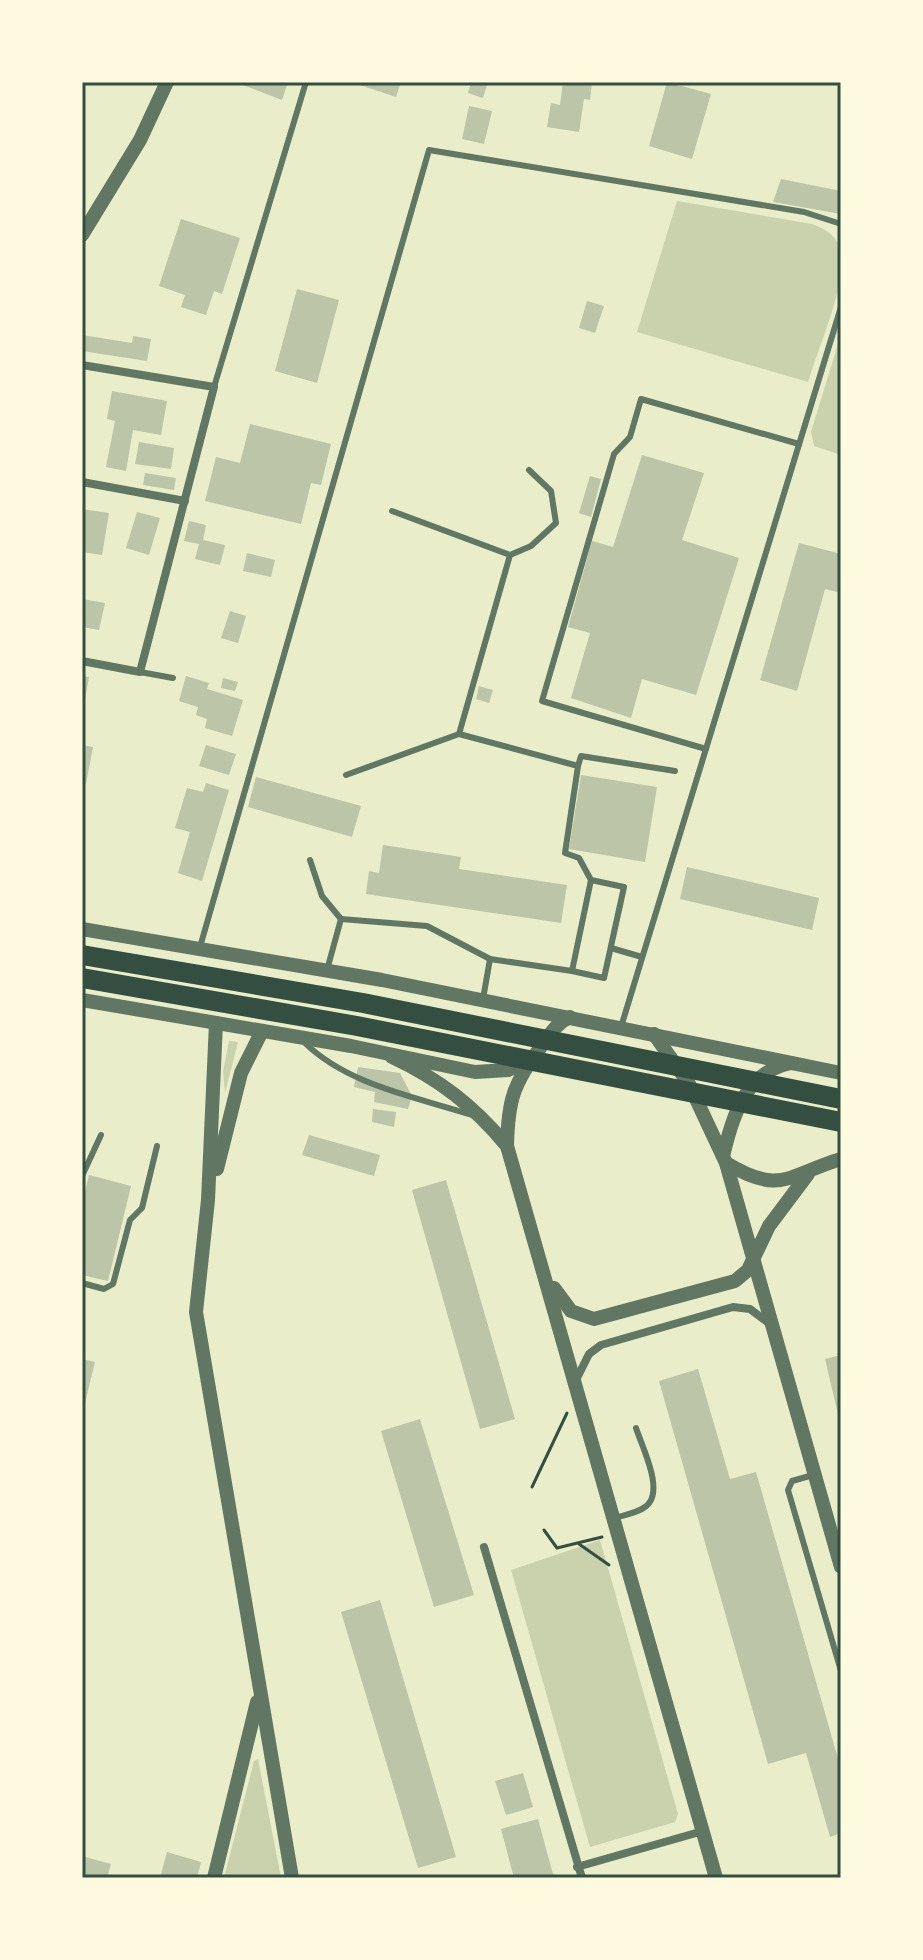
<svg xmlns="http://www.w3.org/2000/svg" width="923" height="1960" font-family="Helvetica,sans-serif">
  <style>
    .green { fill: #cad2ad }
    .building { fill: #bcc5a7 }
    .lines { fill: none; stroke-linecap: round; stroke-linejoin: round }
    .path { stroke: #344e41; stroke-width: 3 }
    .service { stroke: #617663; stroke-width: 6 }
    .minor { stroke: #617663; stroke-width: 8 }
    .tertiary { stroke: #617663; stroke-width: 14 }
    .trunk { stroke: #344e41; stroke-width: 20 }
    .neatline { fill: none; stroke: #344e41; stroke-width: 3 }
  </style>
  <rect width="100%" height="100%" fill="#e9edc9"/>
  <g class="green">
    <path d="M677,201L812,224C826,229 839,237 841,253C846,287 818,348 808,382L637,332Z"/>
    <path d="M841,334V455L814,446L811,432Z"/>
    <path d="M229,1041L238,1042L225,1093L223,1071Z"/>
    <path d="M600,1540L678,1814L675,1822L590,1847L511,1570Z"/>
    <path d="M258,1759L281,1878H224L254,1761Z"/>
  </g>
  <g class="building">
    <path d="M235,82H288L282,100Z"/>
    <path d="M351,82H401L396,97Z"/>
    <path d="M471,82H488L483,98L468,93Z"/>
    <path d="M563,82H592L590,100L584,99L579,132L547,127L551,103L560,105Z"/>
    <path d="M667,82L711,94L692,159L649,146Z"/>
    <path d="M469,106L492,111L484,144L462,139Z"/>
    <path d="M781,179L841,191V214L773,202Z"/>
    <path d="M181,219L240,238L222,294L214,291L206,315L181,307L185,295L159,286Z"/>
    <path d="M297,289L339,300L317,383L275,371Z"/>
    <path d="M587,301L604,306L595,333L579,328Z"/>
    <path d="M82,335L132,343L133,336L151,339L147,361L82,351Z"/>
    <path d="M112,391L167,401L161,435L133,430L126,471L106,467L115,421L107,419Z"/>
    <path d="M250,424L331,444L321,485L311,483L301,524L205,501L216,457L240,463Z"/>
    <path d="M139,442L174,448L171,469L135,464Z"/>
    <path d="M642,455L704,473L682,540L739,558L696,695L642,679L631,718L571,698L590,633L568,627L592,541L613,547Z"/>
    <path d="M145,473L176,478L174,490L143,485Z"/>
    <path d="M590,476L601,479L591,517L579,513Z"/>
    <path d="M82,509L109,513L102,555L82,552Z"/>
    <path d="M137,512L160,518L149,555L126,548Z"/>
    <path d="M189,521L206,525L203,540L225,545L220,565L195,559L199,544L184,541Z"/>
    <path d="M799,543L841,554V593L825,589L797,691L760,680Z"/>
    <path d="M247,553L275,560L271,577L243,571Z"/>
    <path d="M82,599L105,603L99,630L82,627Z"/>
    <path d="M230,611L246,616L238,643L221,638Z"/>
    <path d="M82,676L89,677L84,705H82Z"/>
    <path d="M186,676L209,683L207,689L243,700L232,736L205,728L207,719L196,715L198,707L179,701Z"/>
    <path d="M223,678L238,682L235,691L221,688Z"/>
    <path d="M479,686L493,690L489,703L476,699Z"/>
    <path d="M82,745L93,747L86,784L82,783Z"/>
    <path d="M206,745L236,754L229,775L199,766Z"/>
    <path d="M581,775L657,787L645,862L569,849Z"/>
    <path d="M256,777L361,806L352,837L248,807Z"/>
    <path d="M206,783L229,790L202,881L178,873L190,832L175,828L187,788L203,792Z"/>
    <path d="M383,845L461,857L459,869L567,885L561,923L366,894L369,871L379,873Z"/>
    <path d="M687,867L819,898L812,930L680,899Z"/>
    <path d="M358,1067L400,1073L412,1096L408,1109L374,1102L375,1092L354,1087Z"/>
    <path d="M373,1109L396,1112L394,1127L372,1122Z"/>
    <path d="M309,1135L380,1155L374,1176L302,1155Z"/>
    <path d="M89,1175L131,1186L108,1281L82,1275V1204Z"/>
    <path d="M446,1180L515,1419L480,1429L412,1190Z"/>
    <path d="M841,1355V1422L840,1423L825,1359Z"/>
    <path d="M82,1359L95,1362L83,1411H82Z"/>
    <path d="M698,1369L730,1479L756,1472L841,1769V1833L830,1837L806,1753L768,1764L659,1381Z"/>
    <path d="M420,1419L474,1595L434,1607L381,1431Z"/>
    <path d="M380,1600L456,1857L418,1868L341,1612Z"/>
    <path d="M523,1773L533,1807L506,1815L495,1781Z"/>
    <path d="M538,1819L554,1878H514L501,1829Z"/>
    <path d="M167,1852L201,1862L197,1878H160Z"/>
    <path d="M82,1856L111,1864L107,1878H82Z"/>
  </g>
  <g class="lines">
    <g class="path">
      <path d="M532,1487L567,1413"/>
      <path d="M544,1530L557,1548L602,1537"/>
      <path d="M579,1544L609,1565"/>
    </g>
    <g class="service">
      <path d="M214,387L306,82"/>
      <path d="M392,511L510,555L459,734"/>
      <path d="M510,555L531,546L556,523L551,491L529,470"/>
      <path d="M140,672L173,678"/>
      <path d="M706,749L542,701L614,454L630,437L641,399L799,444"/>
      <path d="M578,766L581,756L675,771"/>
      <path d="M346,775L459,734L578,766L565,853L579,858L591,880L572,971L490,959"/>
      <path d="M310,860L322,896L341,919"/>
      <path d="M200,947L429,150L804,212L841,224"/>
      <path d="M611,948L642,957"/>
      <path d="M327,970L341,919L427,926L490,959L483,999"/>
      <path d="M572,971L604,978L624,887L591,880"/>
      <path d="M621,1027L841,307"/>
      <path d="M304,1042C347,1085 416,1097 472,1115"/>
      <path d="M82,1176L101,1135"/>
      <path d="M82,1283L104,1289L113,1284L130,1220L142,1208L157,1146"/>
      <path d="M813,1475L792,1481L788,1490L841,1671"/>
      <path d="M615,1518C624,1515 637,1513 645,1507C666,1493 642,1447 636,1428"/>
    </g>
    <g class="minor">
      <path d="M82,365L214,387L140,672L82,661"/>
      <path d="M82,482L185,501"/>
      <path d="M575,1382L589,1354L601,1345L733,1307L750,1309L770,1324"/>
      <path d="M484,1547L582,1878"/>
      <path d="M577,1867L703,1831"/>
    </g>
    <g class="tertiary">
      <path d="M82,235L140,140L167,82"/>
      <path d="M82,929L382,980L841,1073"/>
      <path d="M82,1000L351,1046L475,1072L508,1070L529,1061"/>
      <path d="M216,1023L208,1200L196,1312L292,1878"/>
      <path d="M654,1034L689,1084L726,1163L841,1567"/>
      <path d="M392,1057C439,1079 474,1106 507,1146L716,1878"/>
      <path d="M507,1146C508,1101 513,1084 540,1048C549,1036 555,1024 570,1017"/>
      <path d="M723,1156C733,1116 745,1072 791,1063"/>
      <path d="M726,1163C781,1196 788,1175 841,1159"/>
      <path d="M217,1169L241,1073L262,1031"/>
      <path d="M554,1288L571,1311L594,1319L735,1281L748,1270L769,1226L808,1174"/>
      <path d="M214,1878L257,1702"/>
    </g>
    <g class="trunk">
      <path d="M82,955L363,1003L841,1099"/>
      <path d="M82,978L357,1026L841,1122"/>
    </g>
  </g>
  <rect width="923" height="1960" fill="none" stroke="#fefae0" stroke-width="168"/>
  <rect x="84" y="84" width="755" height="1792" class="neatline"/>
</svg>
